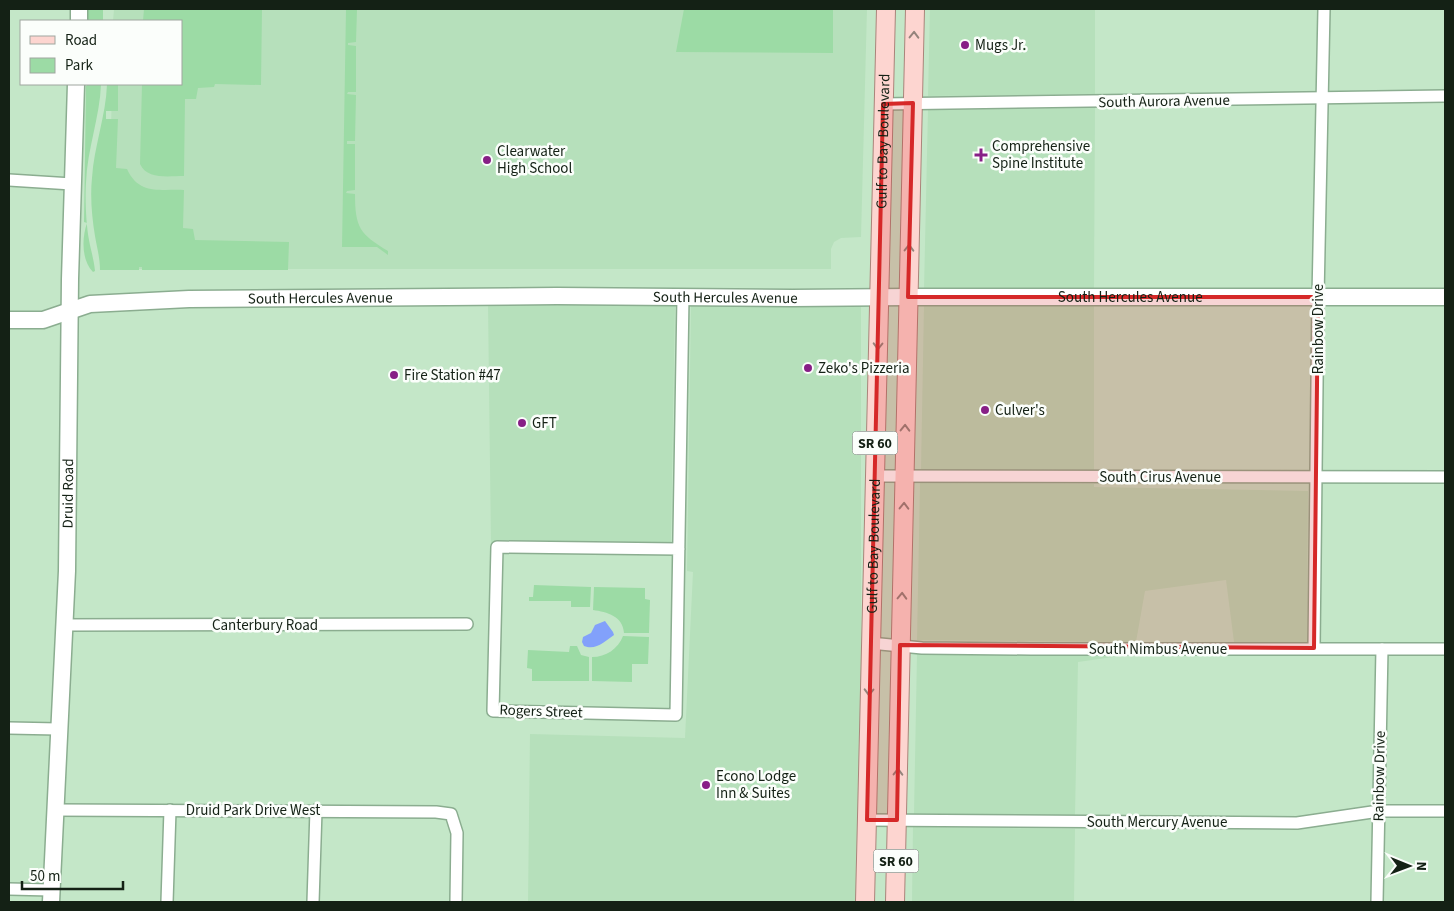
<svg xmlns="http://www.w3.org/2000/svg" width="1454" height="911" font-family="'Source Sans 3',sans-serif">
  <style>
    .built { fill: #b6e0bb }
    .green { fill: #9cdba5 }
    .water { fill: #82a1fb }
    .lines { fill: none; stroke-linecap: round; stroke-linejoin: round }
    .street-casing { stroke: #8bad90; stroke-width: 14 }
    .secondary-casing { stroke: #8bad90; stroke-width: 19 }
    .primary-casing { stroke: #aa847a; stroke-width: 20 }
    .street { stroke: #fff; stroke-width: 11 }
    .secondary { stroke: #fff; stroke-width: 16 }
    .primary { stroke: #fdd5d0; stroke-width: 18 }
    .oneway { stroke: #94847c }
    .marked { fill: #d62828; fill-opacity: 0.2; stroke: #d62828; stroke-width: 4; stroke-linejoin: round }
    .poi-dot { fill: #871f86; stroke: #fbfefb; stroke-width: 2 }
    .labels { text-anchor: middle; stroke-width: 5; stroke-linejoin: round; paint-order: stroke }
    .shield { fill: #fbfefb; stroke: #59635a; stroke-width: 1 }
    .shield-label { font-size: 14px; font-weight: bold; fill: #142115 }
    .poi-label { font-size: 15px; fill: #142115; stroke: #fbfefb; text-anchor: start }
    .street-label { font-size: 15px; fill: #142115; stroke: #fbfefb }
  </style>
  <rect width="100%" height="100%" fill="#c4e7c8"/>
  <g class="built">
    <path d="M114,9H867L861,237L841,238L834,242L831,249V269H108L112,84H181V21H113Z"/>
    <path d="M930,9H1095V94L928,96Z"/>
    <path d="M1095,108L1094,290H924L928,110Z"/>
    <path d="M488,304H675L671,542L497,540L491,546Z"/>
    <path d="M691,304H861V707L857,902H528L530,734L685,738L693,572L687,571Z"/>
    <path d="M924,304H1094V470L921,469Z"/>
    <path d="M920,483L1094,484V487L1308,491L1307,642H1234L1226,580L1145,591L1136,642L917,640Z"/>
    <path d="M917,654L1120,656L1078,662L1075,815L914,814Z"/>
    <path d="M913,827L1075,829L1074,902H912Z"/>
  </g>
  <g class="green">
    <rect x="88" y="9" width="15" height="12"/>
    <path d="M144,9H262L261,85L215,84L214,87L198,88L196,99H185L184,176C169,176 147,180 140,164L142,84H181V21H143Z"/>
    <path d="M346,9H357L356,42L348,43V45L356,46V92H348L347,94L356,95L355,141H347V144H355V190L347,191L346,193L355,194C355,228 360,234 388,251V255L377,247H342Z"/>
    <path d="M684,9H833V53L676,52Z"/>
    <path d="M88,84H101C100,117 87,149 86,183C85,199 86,224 89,240C91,251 94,260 95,271L93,272C81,260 82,237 87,223L84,222L86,86Z"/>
    <path d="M107,84H118V111H106V119H118L116,168L127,169C139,195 159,189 184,190L183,228L193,229L195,240L289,242L288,270H142V267H139V270H100C100,258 97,248 95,236C92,218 90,197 92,178C94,146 106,116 107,84Z"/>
    <path d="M534,585L591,587L590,607H571V601H529V597H533Z"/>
    <path d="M594,587L645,588V599L650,600L649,633H624C623,616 607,612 593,610Z"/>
    <path d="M623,636L649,637L648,664H632V682L592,681V657C606,657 618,649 623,636Z"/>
    <path d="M570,646H577L581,655L589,657V681H532V669L527,668L528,650L569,652Z"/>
  </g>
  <path class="water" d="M605,621L613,632L614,635C605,641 596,651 584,646L582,642L583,637L591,633L595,625Z"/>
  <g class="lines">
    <g class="street-casing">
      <g id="street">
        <path d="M883,104L1445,96"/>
        <path d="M9,180L72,184"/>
        <path d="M874,476L1445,477"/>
        <path d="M679,549L497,547L493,711L676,715L683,297"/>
        <path d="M63,625L467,624"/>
        <path d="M870,643L922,648L1031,649H1445"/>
        <path d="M1314,648L1318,297L1324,9"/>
        <path d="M9,728L58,729"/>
        <path d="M55,810L436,812L451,814L457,833L456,902"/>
        <path d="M867,820L1297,823L1379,811H1445"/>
        <path d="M9,889L51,890"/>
        <path d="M167,902L170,810"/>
        <path d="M313,902L316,810"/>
        <path d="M1377,902L1382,649"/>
      </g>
    </g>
    <g class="secondary-casing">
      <g id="secondary">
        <path d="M79,21V9"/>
        <path id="s1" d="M9,320H43L90,304L189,299L557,296L792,298L908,297H1445"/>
        <path id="s2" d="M51,902L67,571L70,279L76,84"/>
      </g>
    </g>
    <g class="primary-casing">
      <g id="primary">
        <path id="s3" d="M865,902L886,9"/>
        <path d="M895,902L915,9"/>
      </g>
    </g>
    <use href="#street" class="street"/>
    <use href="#secondary" class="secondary"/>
    <use href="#primary" class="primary"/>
  </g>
  <defs><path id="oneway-chevron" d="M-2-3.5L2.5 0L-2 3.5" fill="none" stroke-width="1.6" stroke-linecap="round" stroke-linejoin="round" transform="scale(1.25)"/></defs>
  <g class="oneway">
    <use href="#oneway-chevron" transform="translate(914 35) rotate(-89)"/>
    <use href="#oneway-chevron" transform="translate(909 248) rotate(-89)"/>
    <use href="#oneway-chevron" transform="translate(878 346) rotate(91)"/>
    <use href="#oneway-chevron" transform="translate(905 428) rotate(-89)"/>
    <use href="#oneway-chevron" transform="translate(904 506) rotate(-89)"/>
    <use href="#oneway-chevron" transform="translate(902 596) rotate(-88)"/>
    <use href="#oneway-chevron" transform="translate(869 692) rotate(91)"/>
    <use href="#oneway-chevron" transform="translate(898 772) rotate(-89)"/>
  </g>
  <path class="marked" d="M913,103L908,297H1318L1314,648L900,645L897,820H867L883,104Z"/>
  <g class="poi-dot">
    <circle cx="965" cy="45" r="5"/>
    <path d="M978.5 147.5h5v5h5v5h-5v5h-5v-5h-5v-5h5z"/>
    <circle cx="487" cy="160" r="5"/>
    <circle cx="808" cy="368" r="5"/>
    <circle cx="394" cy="375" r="5"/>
    <circle cx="985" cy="410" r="5"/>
    <circle cx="522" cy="423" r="5"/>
    <circle cx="706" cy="785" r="5"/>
  </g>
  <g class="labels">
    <g class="shield">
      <rect x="852.5" y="431.5" width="45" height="23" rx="4"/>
      <rect x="873.5" y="849.5" width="45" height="23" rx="4"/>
    </g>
    <g class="shield-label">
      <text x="875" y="448">SR 60</text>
      <text x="896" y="866">SR 60</text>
    </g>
    <g class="poi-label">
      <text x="975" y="50">Mugs Jr.</text>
      <text x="992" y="151">Comprehensive<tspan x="992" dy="17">Spine Institute</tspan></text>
      <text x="497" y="156">Clearwater<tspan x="497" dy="17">High School</tspan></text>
      <text x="818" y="373">Zeko's Pizzeria</text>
      <text x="404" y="380">Fire Station #47</text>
      <text x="995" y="415">Culver's</text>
      <text x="532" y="428">GFT</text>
      <text x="716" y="781">Econo Lodge<tspan x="716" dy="17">Inn &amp; Suites</tspan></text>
    </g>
    <g class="street-label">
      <text transform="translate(1164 101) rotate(-1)" y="5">South Aurora Avenue</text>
      <text dy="5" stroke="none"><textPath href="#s3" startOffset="761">Gulf to Bay Boulevard</textPath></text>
      <text dy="5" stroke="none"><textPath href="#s1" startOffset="719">South Hercules Avenue</textPath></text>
      <text dy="5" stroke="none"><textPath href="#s1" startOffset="1124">South Hercules Avenue</textPath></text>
      <text dy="5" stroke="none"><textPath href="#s1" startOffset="314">South Hercules Avenue</textPath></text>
      <text transform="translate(1318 329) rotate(-90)" y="5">Rainbow Drive</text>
      <text x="1160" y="482">South Cirus Avenue</text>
      <text dy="5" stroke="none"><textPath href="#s2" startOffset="409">Druid Road</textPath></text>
      <text dy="5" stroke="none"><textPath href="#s3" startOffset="356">Gulf to Bay Boulevard</textPath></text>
      <text x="265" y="630">Canterbury Road</text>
      <text x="1158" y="654">South Nimbus Avenue</text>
      <text transform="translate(541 711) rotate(2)" y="5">Rogers Street</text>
      <text transform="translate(1379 776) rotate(-89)" y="5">Rainbow Drive</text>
      <text x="253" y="815">Druid Park Drive West</text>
      <text x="1157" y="827">South Mercury Avenue</text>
    </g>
  </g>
  <rect width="1454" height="911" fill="none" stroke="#142115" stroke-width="20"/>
  <rect x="20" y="20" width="162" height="65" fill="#fbfefb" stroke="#9fa69f"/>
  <rect x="30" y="36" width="25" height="8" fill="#fdd5d0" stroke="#9fa69f"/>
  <text x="65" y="45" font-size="15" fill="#142115">Road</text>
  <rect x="30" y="58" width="25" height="15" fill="#9cdba5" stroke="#9fa69f"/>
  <text x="65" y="70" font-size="15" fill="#142115">Park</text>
  <g transform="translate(1409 866) rotate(91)" stroke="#fbfefb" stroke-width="4" paint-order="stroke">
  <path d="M0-4L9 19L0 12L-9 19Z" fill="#142115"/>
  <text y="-8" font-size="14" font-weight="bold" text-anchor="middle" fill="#142115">N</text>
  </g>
  <path d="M22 881v8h101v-8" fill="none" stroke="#142115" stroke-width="2.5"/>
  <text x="30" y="881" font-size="15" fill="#142115" stroke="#fbfefb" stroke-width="4" paint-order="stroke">50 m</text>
</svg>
